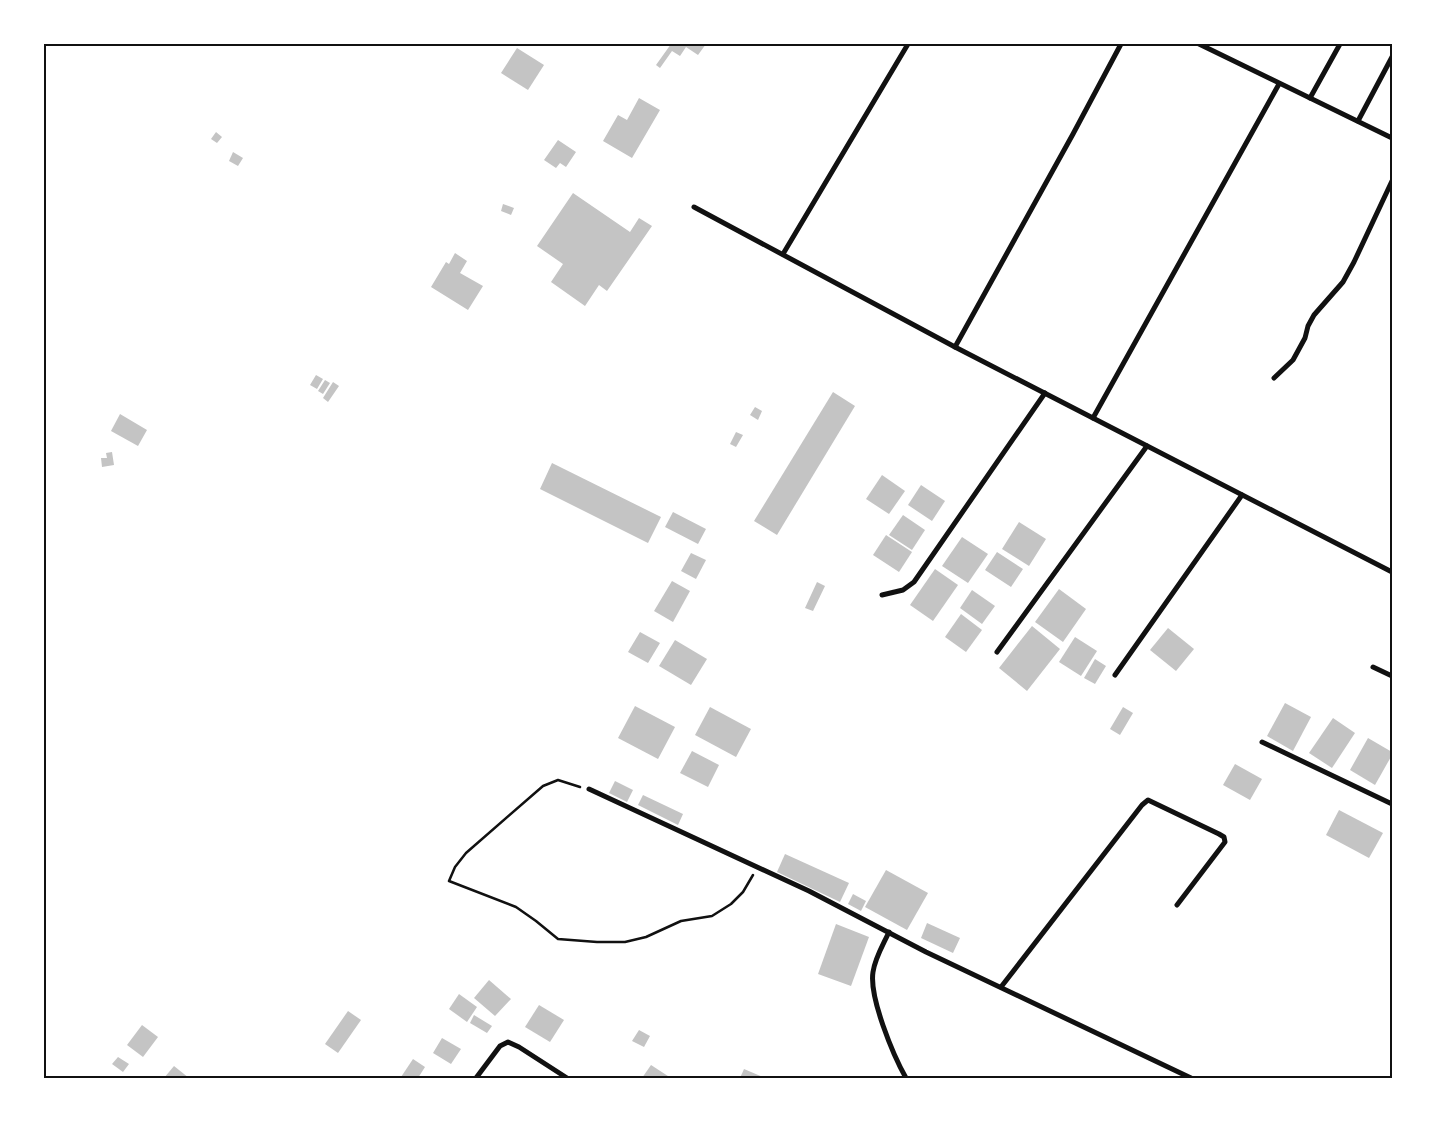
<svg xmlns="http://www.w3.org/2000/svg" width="1436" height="1122" font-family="'IBM Plex Serif',serif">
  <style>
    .building { fill: #c4c4c4 }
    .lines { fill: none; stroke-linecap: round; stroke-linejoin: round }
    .path { stroke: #111; stroke-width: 2.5 }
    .minor { stroke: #111; stroke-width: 5 }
    .neatline { fill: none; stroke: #111; stroke-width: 2 }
  </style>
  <rect width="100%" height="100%" fill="#fff"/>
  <g class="building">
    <path d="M671,44H706L698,55L686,47L680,56L672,51L660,68L656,65Z"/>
    <path d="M517,48L544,65L528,90L501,73Z"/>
    <path d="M639,98L660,110L632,158L603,141L618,115L627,120Z"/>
    <path d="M216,132L222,137L217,143L211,139Z"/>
    <path d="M558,140L576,152L566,167L560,163L556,168L544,160Z"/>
    <path d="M233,152L243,158L238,166L229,161Z"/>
    <path d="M573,193L630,232L639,218L652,226L607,291L599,285L585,306L551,282L563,264L537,246Z"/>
    <path d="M503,204L514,208L511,215L501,211Z"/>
    <path d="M455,253L467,261L460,273L483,286L468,310L431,287L446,262L449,264Z"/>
    <path d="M316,375L323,379L317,389L310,385Z"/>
    <path d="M325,380L330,383L323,394L318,391Z"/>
    <path d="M333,382L339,386L328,402L323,398Z"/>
    <path d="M833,392L855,406L777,535L754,521Z"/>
    <path d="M755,407L762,411L758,420L750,415Z"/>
    <path d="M120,414L147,430L138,446L111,431Z"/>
    <path d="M736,432L743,435L736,447L730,444Z"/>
    <path d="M112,452L114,465L102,467L101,458H107L106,453Z"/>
    <path d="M552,463L661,517L648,543L540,489Z"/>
    <path d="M882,475L905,491L889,514L866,499Z"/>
    <path d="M921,485L945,501L932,521L908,505Z"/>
    <path d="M673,512L706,529L698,544L665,527Z"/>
    <path d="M903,515L925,530L912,550L889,535Z"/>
    <path d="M1019,522L1046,539L1029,566L1002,549Z"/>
    <path d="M886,535L912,552L899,572L873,555Z"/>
    <path d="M962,537L988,554L968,583L942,566Z"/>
    <path d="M997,552L1023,569L1011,587L985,570Z"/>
    <path d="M691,553L706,560L696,579L681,571Z"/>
    <path d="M935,569L958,585L933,621L910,605Z"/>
    <path d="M672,581L690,591L673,622L654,611Z"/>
    <path d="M817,582L825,586L813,611L805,608Z"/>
    <path d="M1059,589L1086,609L1063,642L1035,622Z"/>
    <path d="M972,590L995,606L982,624L960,608Z"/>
    <path d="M961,614L982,630L966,652L945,637Z"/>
    <path d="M1032,626L1060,649L1027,691L999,668Z"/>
    <path d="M1168,628L1194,649L1176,671L1150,650Z"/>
    <path d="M640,632L660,643L648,663L628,652Z"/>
    <path d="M1075,637L1097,651L1081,676L1059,662Z"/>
    <path d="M675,640L707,659L691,685L659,666Z"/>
    <path d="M1095,659L1106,666L1095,684L1084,678Z"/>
    <path d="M1285,703L1311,717L1293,751L1267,736Z"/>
    <path d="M635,706L675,727L658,759L618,738Z"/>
    <path d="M710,707L751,729L736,757L695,735Z"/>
    <path d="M1123,707L1133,713L1120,735L1110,729Z"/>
    <path d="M1333,718L1355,733L1332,768L1309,753Z"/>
    <path d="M1368,738L1392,752V755L1375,785L1350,770Z"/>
    <path d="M692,751L719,765L708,787L680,773Z"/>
    <path d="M1235,764L1262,779L1250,800L1223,785Z"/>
    <path d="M615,781L633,790L627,802L609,793Z"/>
    <path d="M643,795L683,814L678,825L638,805Z"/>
    <path d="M1339,810L1383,833L1369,858L1326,835Z"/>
    <path d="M785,854L849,883L840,902L777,872Z"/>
    <path d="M886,870L928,893L907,930L865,907Z"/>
    <path d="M853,894L866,901L861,911L848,904Z"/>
    <path d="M927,923L960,938L953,953L921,938Z"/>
    <path d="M836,924L869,937L851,986L818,974Z"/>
    <path d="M489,980L511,999L495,1016L474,998Z"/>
    <path d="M459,994L477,1007L467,1022L449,1009Z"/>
    <path d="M539,1005L564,1020L550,1042L525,1027Z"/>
    <path d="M348,1011L361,1020L338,1053L325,1044Z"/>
    <path d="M474,1015L492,1026L487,1033L470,1023Z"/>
    <path d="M142,1025L158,1037L143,1057L127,1045Z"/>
    <path d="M639,1030L650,1036L644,1047L632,1041Z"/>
    <path d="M442,1038L461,1049L451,1064L433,1053Z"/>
    <path d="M118,1057L129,1064L123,1072L112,1064Z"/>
    <path d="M413,1059L425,1067L418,1078H402L401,1077Z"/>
    <path d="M651,1065L671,1078H642Z"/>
    <path d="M174,1066L189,1078H164Z"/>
    <path d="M744,1069L765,1078H740Z"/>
  </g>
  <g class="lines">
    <path class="path" d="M580,787L558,780L543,786L466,853L455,867L449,881L516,907L536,921L558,939L597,942H625L646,937L681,921L712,916L731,904L743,892L753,875"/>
    <g class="minor">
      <path d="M1199,44L1392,138"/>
      <path d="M1310,98L1340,44"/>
      <path d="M1358,121L1392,57"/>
      <path d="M694,207L955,347L1392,572"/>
      <path d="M783,254L908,44"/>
      <path d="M955,347L1073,134L1121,44"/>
      <path d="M1274,378L1293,360L1305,338L1308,326L1314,315L1343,282L1354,262L1392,181"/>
      <path d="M1093,418L1279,84"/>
      <path d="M882,595L903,590L914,582L1045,393"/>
      <path d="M997,652L1147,446"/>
      <path d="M1373,667L1392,676"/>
      <path d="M1115,675L1242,495"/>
      <path d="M1262,742L1392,804"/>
      <path d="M589,789L809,891L926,952L1191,1078"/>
      <path d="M889,932C883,945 875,958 873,972C869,997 893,1055 906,1078"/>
      <path d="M1001,987L1142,805L1148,800L1219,834L1224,837L1225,842L1177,905"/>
      <path d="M476,1078L500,1046L508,1042L519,1047L567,1078"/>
    </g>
  </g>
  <rect width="1436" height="1122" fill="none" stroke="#ffffff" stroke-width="90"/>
  <rect x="45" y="45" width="1346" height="1032" class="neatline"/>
</svg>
